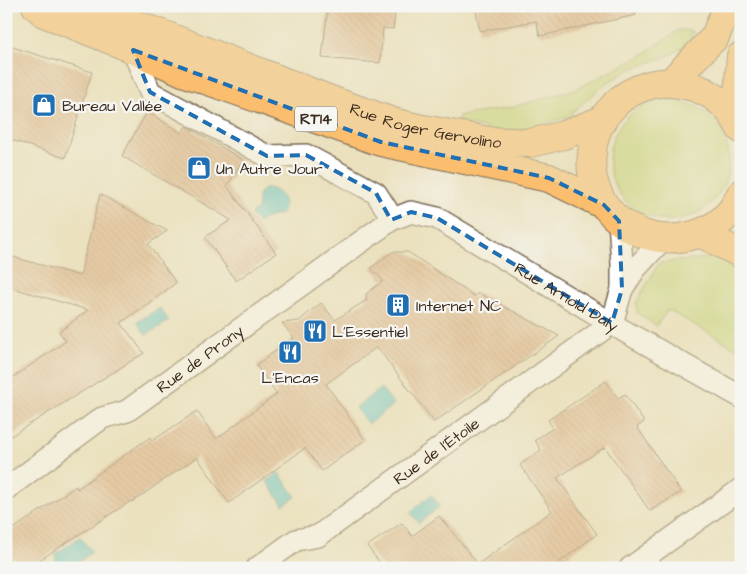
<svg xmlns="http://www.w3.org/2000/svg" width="747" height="574" font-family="'Architects Daughter',sans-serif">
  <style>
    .green { fill: #c2d477; stroke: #7e7f4a }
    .water { fill: #55c3ca; stroke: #487674 }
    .building { fill: url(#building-back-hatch) }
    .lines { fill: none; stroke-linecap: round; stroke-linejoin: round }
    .street-casing { stroke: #796a56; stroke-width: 24 }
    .primary-casing { stroke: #796a56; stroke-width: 30 }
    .street { stroke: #fff; stroke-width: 21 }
    .primary { stroke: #fbbe6e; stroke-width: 28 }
    .marked { fill: none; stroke: #1f6fb2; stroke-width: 4; stroke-dasharray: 10 6; stroke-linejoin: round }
    .labels { text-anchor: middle; stroke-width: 4.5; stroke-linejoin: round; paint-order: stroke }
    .shield { fill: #f6f6f2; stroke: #73675e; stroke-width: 1 }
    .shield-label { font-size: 15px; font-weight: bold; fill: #3b2a1e }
    .poi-label { font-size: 16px; fill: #3b2a1e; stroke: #f6f6f2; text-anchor: start }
    .street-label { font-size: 16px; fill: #3b2a1e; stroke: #f6f6f2 }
  </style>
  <defs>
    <pattern id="building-back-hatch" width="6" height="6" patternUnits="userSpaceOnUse" patternTransform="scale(1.25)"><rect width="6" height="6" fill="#dead83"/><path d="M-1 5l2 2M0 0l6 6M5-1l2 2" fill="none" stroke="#b58d6b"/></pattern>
  </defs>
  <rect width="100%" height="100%" fill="#f6f6f2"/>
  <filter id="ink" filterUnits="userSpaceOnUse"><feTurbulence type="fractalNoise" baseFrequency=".02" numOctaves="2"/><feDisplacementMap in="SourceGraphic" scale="10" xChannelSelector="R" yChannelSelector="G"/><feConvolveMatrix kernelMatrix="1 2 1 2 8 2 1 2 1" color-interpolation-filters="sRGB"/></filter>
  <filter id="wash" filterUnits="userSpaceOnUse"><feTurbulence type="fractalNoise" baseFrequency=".0096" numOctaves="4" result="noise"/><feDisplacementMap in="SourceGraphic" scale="20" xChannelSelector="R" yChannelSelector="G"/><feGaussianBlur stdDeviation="1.12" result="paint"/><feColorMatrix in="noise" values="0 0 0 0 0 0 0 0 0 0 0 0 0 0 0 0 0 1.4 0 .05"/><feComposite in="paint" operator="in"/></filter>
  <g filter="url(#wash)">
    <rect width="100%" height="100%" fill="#ebe1bf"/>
    <g class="green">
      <path d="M679,30L693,31L690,42L671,55L631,69L605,84L568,116L532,129L499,132L457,122L459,116L513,107L576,89L641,56Z"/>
      <circle cx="669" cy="160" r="60"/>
      <path d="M717,257L741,270V351L668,310L656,326L637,313L636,303L659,263Z"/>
    </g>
    <g class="water">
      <path d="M268,188C282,191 288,203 281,214L266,218L258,223L251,214L258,209C258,199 256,191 268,188Z"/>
      <path d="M160,308L169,321L146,335L137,322Z"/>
      <path d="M381,388L394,404L368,424L355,408Z"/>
      <path d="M279,473L296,497L283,505L267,481Z"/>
      <path d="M431,495L440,506L419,523L410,512Z"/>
      <path d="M80,537L92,552L71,568H55L56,554Z"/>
    </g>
    <g id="blocks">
      <g class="building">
        <path d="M328,6H396L393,29L383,28L380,63L322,58Z"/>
        <path d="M475,6H635L636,15L540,36L536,21L480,31Z"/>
        <path d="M6,45L92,72L65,158L6,138Z"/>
        <path d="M147,112L182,133L186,126L243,160L227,186L276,253L236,281L205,237L231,220L122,156Z"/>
        <path d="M100,194L167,231L148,244L176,283L121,323L144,353L6,439V382L66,341L59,332L88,310L6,286V255L80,276Z"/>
        <path d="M392,252H408L474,296L479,293L559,336L434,422L377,347L326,384L365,440L322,471L305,448L229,503L197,457L132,502L131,501L27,568H6V534L76,486L77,489L150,437L152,441L197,411L216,439L277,394L256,365L294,338L282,323L299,321L321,303L335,320L367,300L366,294L383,281L371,268Z"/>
        <path d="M606,381L618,398L625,394L644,422L637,427L681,492L650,511L605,447L557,478L597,534L552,568H384L367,546L402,523L412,536L439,516L478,564L552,511L520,465L541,450L535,440L553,428L548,420Z"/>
      </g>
    </g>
  </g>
  <g filter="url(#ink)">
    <use href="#blocks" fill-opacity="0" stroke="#796a56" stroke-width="1"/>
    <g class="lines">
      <g class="street-casing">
        <g id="street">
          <path d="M133,50L150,92L267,156L306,155L376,193L387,210L391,220"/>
          <path d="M622,289L636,268L663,239"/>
          <path d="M612,323L622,289V264L619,221"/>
          <path id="s1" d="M6,489L102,418L127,411L391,220L411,212L437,218L624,331L741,397"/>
          <path id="s2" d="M257,568L296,540L318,536L612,323"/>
          <path d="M630,568L741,489"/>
        </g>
      </g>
      <g class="primary-casing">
        <g id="primary">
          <path d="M36,6L44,13L121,44L183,72L381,142L549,178L604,205"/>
          <path id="s3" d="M86,6L167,36L336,102L393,122L418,128L489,141L530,143L564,135L602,120"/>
          <path d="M671,82L715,37L727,6"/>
          <path d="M736,119L741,56"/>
          <path d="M741,129C727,101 703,85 672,83C651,81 624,92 611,109C608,112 604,116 602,121C596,130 593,142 592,153C585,210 640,251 694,235C708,231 722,222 731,211C735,206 738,199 741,194"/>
          <path d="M700,233L741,254"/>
        </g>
      </g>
      <use href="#street" class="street"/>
      <use href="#primary" class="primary"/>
    </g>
  </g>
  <path d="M0 0H747V574H0ZM133,50L381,142L549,178L604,205L619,221L622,289L612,323L437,218L411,212L391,220L376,193L306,155L267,156L150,92Z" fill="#ebe1bf" fill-opacity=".55" fill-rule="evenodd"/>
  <path class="marked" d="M133,50L381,142L549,178L604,205L619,221L622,289L612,323L437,218L411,212L391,220L376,193L306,155L267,156L150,92Z"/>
  <defs>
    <g id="shop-square" transform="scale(1.25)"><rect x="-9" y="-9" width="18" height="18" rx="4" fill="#1f6fb2" stroke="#f6f6f2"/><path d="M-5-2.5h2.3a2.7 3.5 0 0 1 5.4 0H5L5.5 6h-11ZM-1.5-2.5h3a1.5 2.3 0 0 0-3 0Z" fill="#fff"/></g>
    <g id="building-square" transform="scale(1.25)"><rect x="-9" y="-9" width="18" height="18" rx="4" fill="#1f6fb2" stroke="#f6f6f2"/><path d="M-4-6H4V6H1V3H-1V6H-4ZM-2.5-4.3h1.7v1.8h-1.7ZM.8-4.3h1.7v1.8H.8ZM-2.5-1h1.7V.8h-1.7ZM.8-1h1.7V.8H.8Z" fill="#fff"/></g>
    <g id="restaurant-square" transform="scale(1.25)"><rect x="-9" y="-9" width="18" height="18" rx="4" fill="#1f6fb2" stroke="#f6f6f2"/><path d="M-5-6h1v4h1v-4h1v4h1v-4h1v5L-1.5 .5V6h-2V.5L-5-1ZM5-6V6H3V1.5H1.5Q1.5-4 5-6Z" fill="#fff"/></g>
  </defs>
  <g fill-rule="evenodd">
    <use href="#shop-square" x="44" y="105"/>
    <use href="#shop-square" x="199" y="168"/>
    <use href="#building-square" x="398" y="305"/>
    <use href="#restaurant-square" x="315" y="331"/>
    <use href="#restaurant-square" x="290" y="352"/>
  </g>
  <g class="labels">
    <rect class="shield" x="295" y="106.5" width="42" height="25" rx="4"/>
    <g class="shield-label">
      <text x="316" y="124">RT14</text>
    </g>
    <g class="poi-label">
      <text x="62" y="111">Bureau Vallée</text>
      <text x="216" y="174">Un Autre Jour</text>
      <text x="416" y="311">Internet NC</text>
      <text x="332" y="337">L'Essentiel</text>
      <text x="290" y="383" text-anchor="middle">L'Encas</text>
    </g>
    <g class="street-label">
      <text dy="6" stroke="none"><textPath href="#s3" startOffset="361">Rue Roger Gervolino</textPath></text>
      <text dy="6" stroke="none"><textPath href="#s1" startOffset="671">Rue Arnold Daly</textPath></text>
      <text dy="6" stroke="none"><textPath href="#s1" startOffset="235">Rue de Prony</textPath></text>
      <text dy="6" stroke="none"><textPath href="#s2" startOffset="216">Rue de l'Étoile</textPath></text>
    </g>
  </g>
  <rect width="747" height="574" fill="none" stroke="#f6f6f2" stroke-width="25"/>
</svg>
